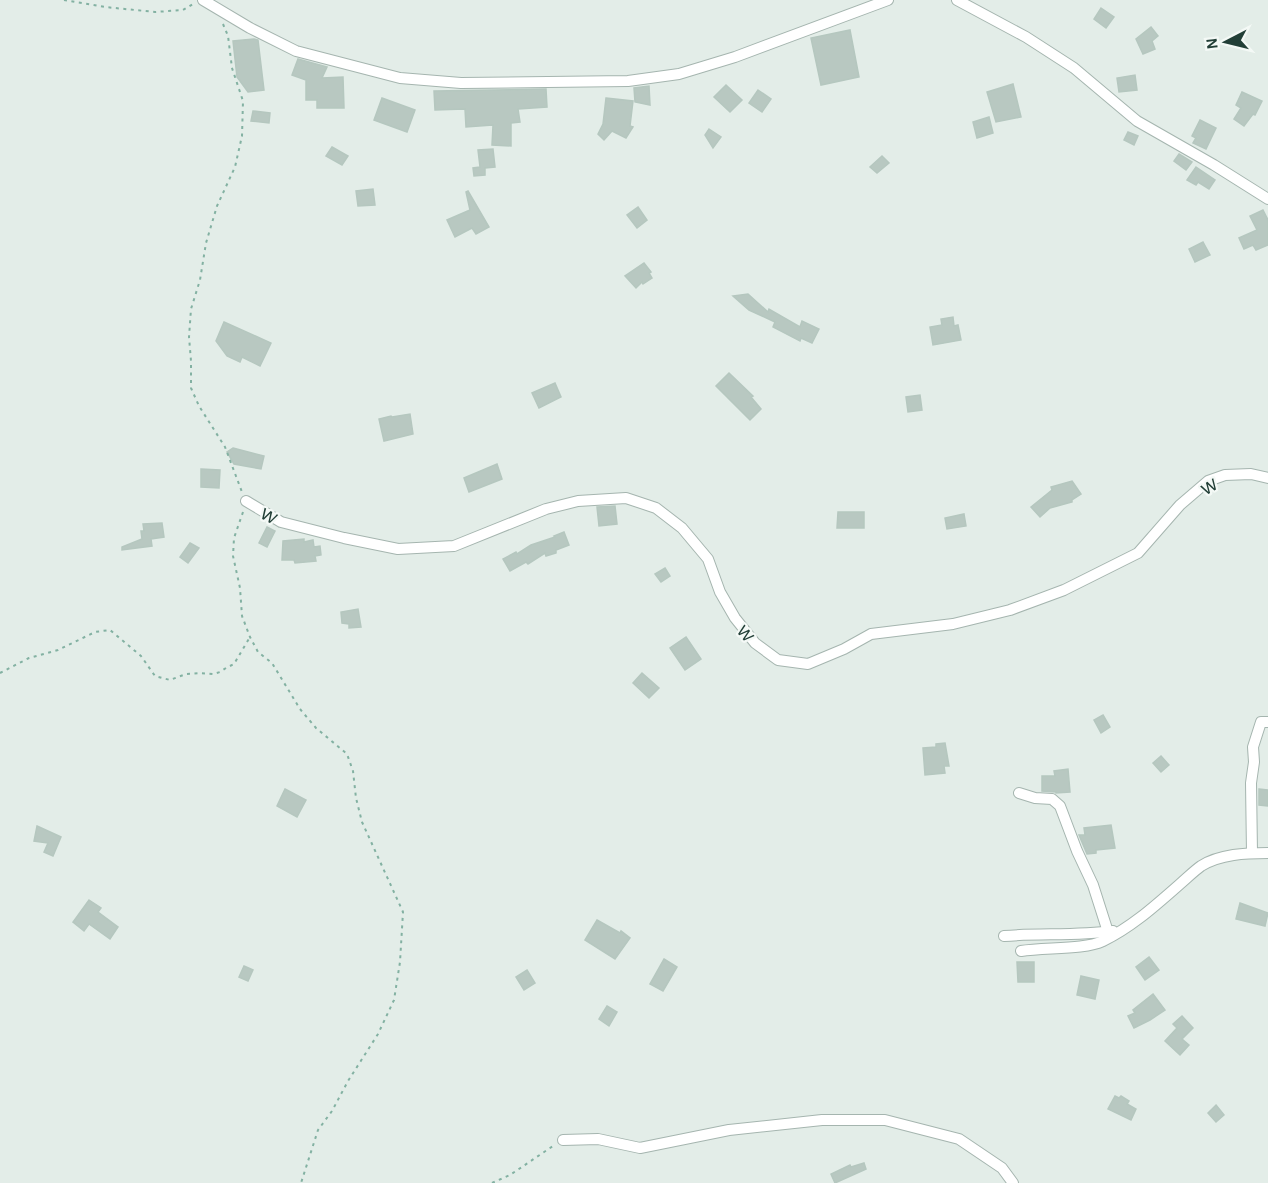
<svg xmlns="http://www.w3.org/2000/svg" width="1268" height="1183" font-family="'Alegreya Sans',sans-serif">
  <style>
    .building { fill: #b8c8c1; stroke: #b5c7bf; stroke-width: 1.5 }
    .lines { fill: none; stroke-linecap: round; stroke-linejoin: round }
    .minor-casing { stroke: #a5b5af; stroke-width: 12 }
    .path { stroke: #83b1a2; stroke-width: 2; stroke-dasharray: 3 4.5; stroke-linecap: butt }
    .minor { stroke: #fff; stroke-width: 10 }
    .labels { text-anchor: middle; stroke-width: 4.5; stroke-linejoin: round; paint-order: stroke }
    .street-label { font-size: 24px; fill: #223f37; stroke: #f4f9f6 }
  </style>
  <rect width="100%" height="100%" fill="#e3ede8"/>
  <g class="building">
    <path d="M1101,8L1114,17L1106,28L1094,19Z"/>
    <path d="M1151,27L1158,36L1152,41L1155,49L1143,54L1136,39Z"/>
    <path d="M850,30L859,77L821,85L811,38Z"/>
    <path d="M254,39L258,40L264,90L248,92L237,77L233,41Z"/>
    <path d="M298,59L327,67L322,78L343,77L344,108H317V100H306V80L292,75Z"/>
    <path d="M1135,75L1137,90L1119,92L1117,78Z"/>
    <path d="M1013,84L1021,117L996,122L987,92Z"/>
    <path d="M726,85L742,100L730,112L714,97Z"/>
    <path d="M649,86L650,105L635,102L634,88Z"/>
    <path d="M546,89L547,107L518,109L520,122L511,123V146L492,145L493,125L466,127L465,109L435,110L434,91Z"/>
    <path d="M758,90L771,99L762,112L749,103Z"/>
    <path d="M1242,92L1262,101L1255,115L1253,114L1244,126L1234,119L1241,108L1236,105Z"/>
    <path d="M382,98L415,110L407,132L374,120Z"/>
    <path d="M606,98L633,101L630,126L633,127L626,138L612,131L604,140L598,134L603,124Z"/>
    <path d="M253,111L270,113L269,123L251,121Z"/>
    <path d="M989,117L993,133L977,138L973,122Z"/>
    <path d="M1200,120L1216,128L1206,149L1193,143L1196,138L1192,136Z"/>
    <path d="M709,129L721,137L713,148L705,135Z"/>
    <path d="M1128,132L1138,136L1134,145L1124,140Z"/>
    <path d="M332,147L348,156L342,165L326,156Z"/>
    <path d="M493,149L495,167L485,168V175L474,176L473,168L480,167L478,150Z"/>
    <path d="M1179,154L1192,162L1186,170L1174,161Z"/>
    <path d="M882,156L889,163L877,173L870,167Z"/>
    <path d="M1196,167L1215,180L1209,189L1198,182L1196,185L1187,180Z"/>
    <path d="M373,189L375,205L358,206L356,191Z"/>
    <path d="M468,191L489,227L476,234L472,228L455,237L447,220L470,210L466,192Z"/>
    <path d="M638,207L647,220L637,228L627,215Z"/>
    <path d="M1263,210L1268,220V245L1256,250L1253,245L1244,249L1239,238L1257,230L1250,216Z"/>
    <path d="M1203,242L1210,255L1195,262L1189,249Z"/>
    <path d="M644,263L651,272L649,273L652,278L643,284L642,282L636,288L625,276Z"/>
    <path d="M748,294L768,312L769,309L800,327L802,321L819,329L812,343L801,338L800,341L773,327L775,322L749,310L733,296Z"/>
    <path d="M953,317L954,326L958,325L961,340L933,345L930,327L942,325L941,319Z"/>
    <path d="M224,322L271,343L260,366L242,357L240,362L227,356L216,341Z"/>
    <path d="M729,373L753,396L751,397L761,409L750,420L716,386Z"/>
    <path d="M555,383L561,397L539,408L532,393Z"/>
    <path d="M920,395L922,410L908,412L906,397Z"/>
    <path d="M410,414L413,434L384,441L379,419L391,416L392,417Z"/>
    <path d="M233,448L264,456L261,469L234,464L227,452Z"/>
    <path d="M497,464L502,479L469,492L464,478Z"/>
    <path d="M201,469L220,470L219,488L201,487Z"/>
    <path d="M1072,481L1081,494L1072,500V502L1050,508L1040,517L1031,507L1052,490L1051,487Z"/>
    <path d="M615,506L617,524L599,526L597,507Z"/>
    <path d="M838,512H864V528H837Z"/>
    <path d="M964,514L966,526L947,529L945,518Z"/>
    <path d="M162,523L164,537L151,539L152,546L122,550V547L142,539L141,531H144L143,524Z"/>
    <path d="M267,527L275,531L267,547L259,543Z"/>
    <path d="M564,532L569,545L556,550V553L546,556L545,553L528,564L526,562L510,571L503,559L516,552L517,554L531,545L555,537L554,536Z"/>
    <path d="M304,539V542L313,540L314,547L320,546L321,555L315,556L316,561L295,563L294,560H282L283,541Z"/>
    <path d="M190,543L199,548L188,563L180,557Z"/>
    <path d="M665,568L670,576L661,582L655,574Z"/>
    <path d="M358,609L361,627L349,628V624L342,623L341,612Z"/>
    <path d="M686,637L701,659L685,670L670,648Z"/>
    <path d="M642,673L659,688L649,698L633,683Z"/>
    <path d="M1103,715L1110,727L1101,733L1094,720Z"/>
    <path d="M945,743L949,766H944L945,773L925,775L923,748L936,747V744Z"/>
    <path d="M1161,756L1169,765L1161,772L1153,763Z"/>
    <path d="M1068,769L1070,792L1056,793V792L1042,791V776H1055L1054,771Z"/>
    <path d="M285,789L306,800L297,817L277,806Z"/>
    <path d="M1259,789L1268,790V806L1259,805Z"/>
    <path d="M1111,825L1115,848L1096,850V853L1087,854L1079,835H1085L1084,828Z"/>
    <path d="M37,826L61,837L53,856L44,852L48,843L34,841Z"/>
    <path d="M89,900L101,908L98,912L118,927L110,939L89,924L84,931L73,922Z"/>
    <path d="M1240,903L1268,913L1265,926L1236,919Z"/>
    <path d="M597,920L620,933L621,931L630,938L615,959L585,940Z"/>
    <path d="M1149,957L1159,970L1145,980L1136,967Z"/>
    <path d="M664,959L677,967L663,991L650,984Z"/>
    <path d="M1017,962H1034V982H1018Z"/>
    <path d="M244,966L253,970L248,981L239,977Z"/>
    <path d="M527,970L535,983L524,990L516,977Z"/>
    <path d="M1081,976L1099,980L1095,999L1077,995Z"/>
    <path d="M1153,994L1165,1010L1150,1020L1134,1028L1128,1016L1135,1013L1133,1010Z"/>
    <path d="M607,1006L617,1012L609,1026L599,1019Z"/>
    <path d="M1182,1016L1193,1028L1182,1039L1189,1045L1180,1055L1165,1041L1177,1028L1173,1024Z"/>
    <path d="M1115,1096L1119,1098L1121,1096L1129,1101L1127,1104L1136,1109L1131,1120L1108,1109Z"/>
    <path d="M1216,1105L1224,1115L1216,1122L1208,1113Z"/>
    <path d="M864,1163L866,1169L835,1183L831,1174L850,1165L851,1167Z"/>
  </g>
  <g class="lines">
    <g class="minor-casing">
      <g id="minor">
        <path d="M203,0L250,28L296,51L400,78L461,83L628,81L679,74L735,57L888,0"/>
        <path d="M957,0L1026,37L1074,68L1137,121L1214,165L1268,199"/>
        <path d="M246,501L281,522L344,538L398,549L454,546L546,509L578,501L626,498L656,508L682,528L708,559L720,592L735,618L755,643L778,660L808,664L844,649L871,634L953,624L1010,610L1064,590L1138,553L1180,505L1208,481L1225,475L1251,474L1268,478"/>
        <path d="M1019,793L1035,798L1052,799L1060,806L1077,851L1093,885L1108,932"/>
        <path d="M1252,853L1251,783L1254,762L1253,747L1261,722H1268"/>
        <path d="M1004,936C1040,933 1077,936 1113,931"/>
        <path d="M1021,951C1044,947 1084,950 1103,941C1132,927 1156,905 1180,884C1187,878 1194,871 1201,866C1220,854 1246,853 1268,853"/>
        <path d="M563,1140L598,1139L640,1148L729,1130L822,1120H885L959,1139L1002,1168L1013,1183"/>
      </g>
    </g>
    <g class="path">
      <path d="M64,0L105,7L155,12L183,10L193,4"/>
      <path d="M223,24L228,36L232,68L243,101L242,136L235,167L217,206L206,243L200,280L191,309L189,337L191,361V388L199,406L225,447L242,492"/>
      <path d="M243,512L234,538L233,556L240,588L242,616L250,637L258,652L272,663L300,709L316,728L347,754L353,771L356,798L362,822L403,912L400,962L394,1000L378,1034L348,1081L332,1111L318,1130L301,1183"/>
      <path d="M0,673L29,658L58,650L95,632L110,630L141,656L155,676L170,680L186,674L200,673L213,674L220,672L226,668L234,664L250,637"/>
      <path d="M492,1183L510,1175L553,1146"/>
    </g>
    <use href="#minor" class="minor"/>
  </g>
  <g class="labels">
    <g class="street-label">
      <text transform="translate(1208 485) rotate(-32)" y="8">w</text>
      <text transform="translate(270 514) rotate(28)" y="8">w</text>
      <text transform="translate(747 632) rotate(49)" y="8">w</text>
    </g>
  </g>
  <g transform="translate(1226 42) rotate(263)" stroke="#f4f9f6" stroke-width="4.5" paint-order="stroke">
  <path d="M0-4.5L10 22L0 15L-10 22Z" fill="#223f37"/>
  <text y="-9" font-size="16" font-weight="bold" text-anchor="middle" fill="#223f37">N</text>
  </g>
</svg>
